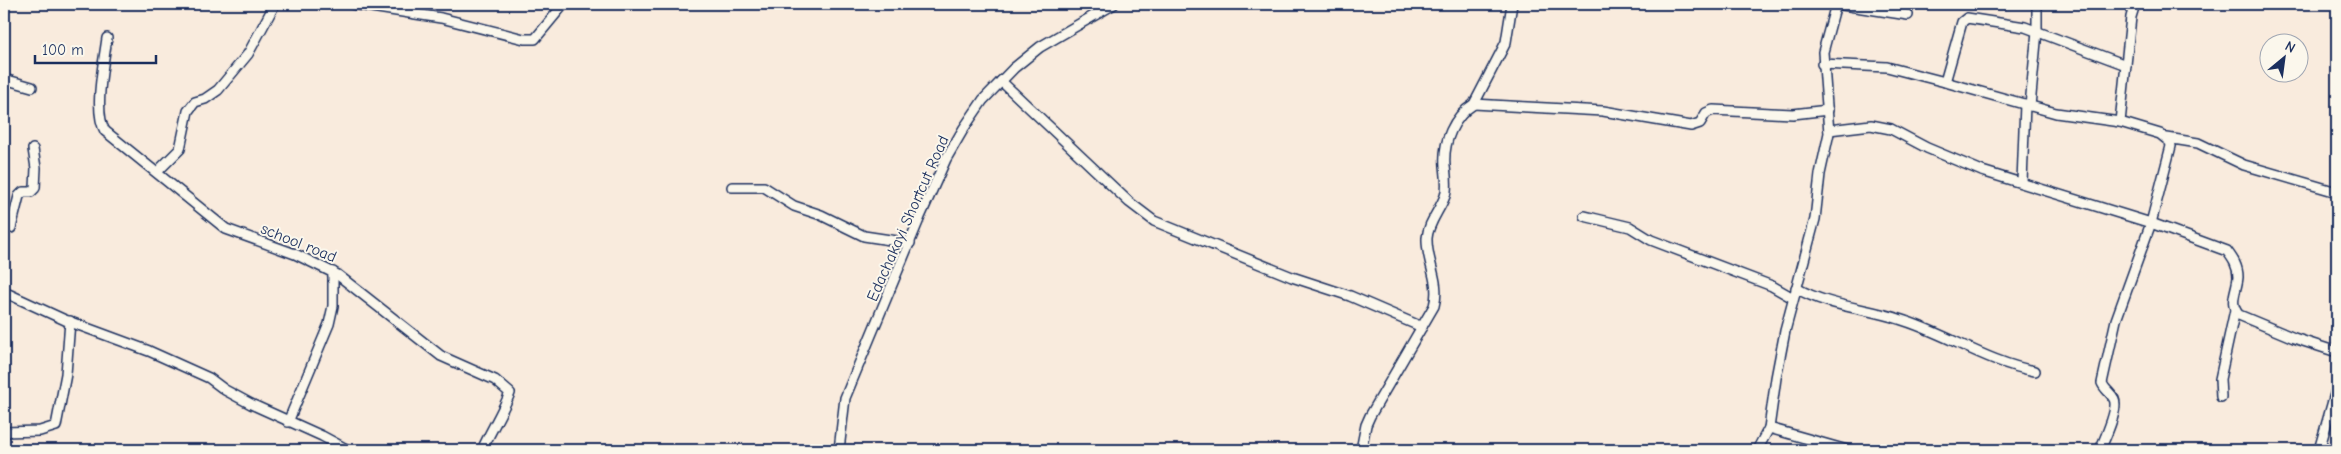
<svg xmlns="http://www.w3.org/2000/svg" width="2341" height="454" font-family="'Comic Neue',sans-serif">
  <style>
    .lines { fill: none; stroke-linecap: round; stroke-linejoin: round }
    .street-casing { stroke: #1b2f5e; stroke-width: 12 }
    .street { stroke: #fbf7ec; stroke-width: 9 }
    .labels { text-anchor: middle; stroke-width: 4; stroke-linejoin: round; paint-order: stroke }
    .street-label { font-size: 16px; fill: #1b2f5e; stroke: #fbf7ec }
  </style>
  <rect width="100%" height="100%" fill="#f9ebdd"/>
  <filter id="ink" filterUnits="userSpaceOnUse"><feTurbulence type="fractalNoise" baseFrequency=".02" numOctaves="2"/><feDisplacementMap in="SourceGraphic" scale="10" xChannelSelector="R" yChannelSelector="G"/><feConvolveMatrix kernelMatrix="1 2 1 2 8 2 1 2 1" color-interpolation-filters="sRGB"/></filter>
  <g filter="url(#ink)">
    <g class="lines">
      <g class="street-casing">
        <g id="street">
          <path d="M352,4L441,18L524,39H535L564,4"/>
          <path d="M1836,4L1908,15"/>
          <path d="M107,38C104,61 93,112 105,131L226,229L295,254L338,275L441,356L495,380L510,393C502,413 491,430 482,450"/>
          <path d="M1822,64L1887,67L1945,82L1962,22L1967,18L2025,27L2126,65"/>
          <path d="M4,79L32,87"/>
          <path d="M1001,81L1129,202L1154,221L1292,277L1350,296L1422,327"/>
          <path d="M1945,82L2056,113L2120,122"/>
          <path d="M1474,104L1603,111L1691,126L1700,123L1706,113L1713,110L1793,114L1828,110"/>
          <path d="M2030,106L2037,31V4"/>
          <path d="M1829,130L1871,125L1891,129L1927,148L1982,171L2151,223L2227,251C2233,259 2238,266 2238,277C2237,291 2228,303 2239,315L2294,338L2337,352"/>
          <path d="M2167,138L2198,143L2244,165L2337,192"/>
          <path d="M157,172L180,149L188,111L195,102L205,99L218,90L248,54L275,4"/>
          <path d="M2022,182L2025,104"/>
          <path d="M732,187H764L794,206L821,215L864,236L910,243"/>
          <path d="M1584,216L1630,227L1651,240L1772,286L1793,298"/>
          <path d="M4,229L11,228L19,196L23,192H31L35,188L36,168L33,149"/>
          <path d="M1796,288C1827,306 1865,308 1899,319C1946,333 1986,362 2035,371"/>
          <path d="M4,292L65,320L149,351L209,378L225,390L251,404L322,436L348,450"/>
          <path d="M2221,397L2220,379L2235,310"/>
          <path d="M288,422L329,324L333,306V272"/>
          <path d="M1769,428L1847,450"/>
          <path d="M4,432L40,431L56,426L66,374L70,321"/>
          <path d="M839,450L845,398L920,217L946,159L964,128L983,100L1014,68L1040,47L1114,4"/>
          <path d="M1361,450L1366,425L1370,416L1434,306C1441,281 1426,262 1427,238C1428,223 1440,210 1445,196C1448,187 1446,176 1445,166C1443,142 1453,117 1474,104L1502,50L1506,42L1512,4"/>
          <path d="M1757,450L1769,428L1776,378L1785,331L1815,219L1820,174L1829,133L1823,52L1836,4"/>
          <path d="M2100,450C2104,440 2119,409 2114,399C2111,393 2105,390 2102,383L2116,320L2151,223L2171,146L2170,142L2160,134L2120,122L2131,17L2135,4"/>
          <path d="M2319,450L2337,387"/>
        </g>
      </g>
      <use href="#street" class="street"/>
    </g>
  </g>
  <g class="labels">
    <g class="street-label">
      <text transform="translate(907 218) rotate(-66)" y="6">Edachakayi Shortcut Road</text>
      <text transform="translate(299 242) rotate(22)" y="6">school road</text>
    </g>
  </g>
  <rect width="2341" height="454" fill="none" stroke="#fbf7ec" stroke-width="20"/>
  <rect x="10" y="10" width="2321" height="434" fill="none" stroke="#1b2f5e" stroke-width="2" filter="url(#ink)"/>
  <g transform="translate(2284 58) rotate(29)"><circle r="24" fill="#fbf7ec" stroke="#a1a7b3"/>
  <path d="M0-4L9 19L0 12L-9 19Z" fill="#1b2f5e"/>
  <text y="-8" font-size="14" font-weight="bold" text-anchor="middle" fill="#1b2f5e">N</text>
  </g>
  <path d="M35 55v8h121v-8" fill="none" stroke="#1b2f5e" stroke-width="2.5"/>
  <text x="42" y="55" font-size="15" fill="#1b2f5e" stroke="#fbf7ec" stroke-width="4" paint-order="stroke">100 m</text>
</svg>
